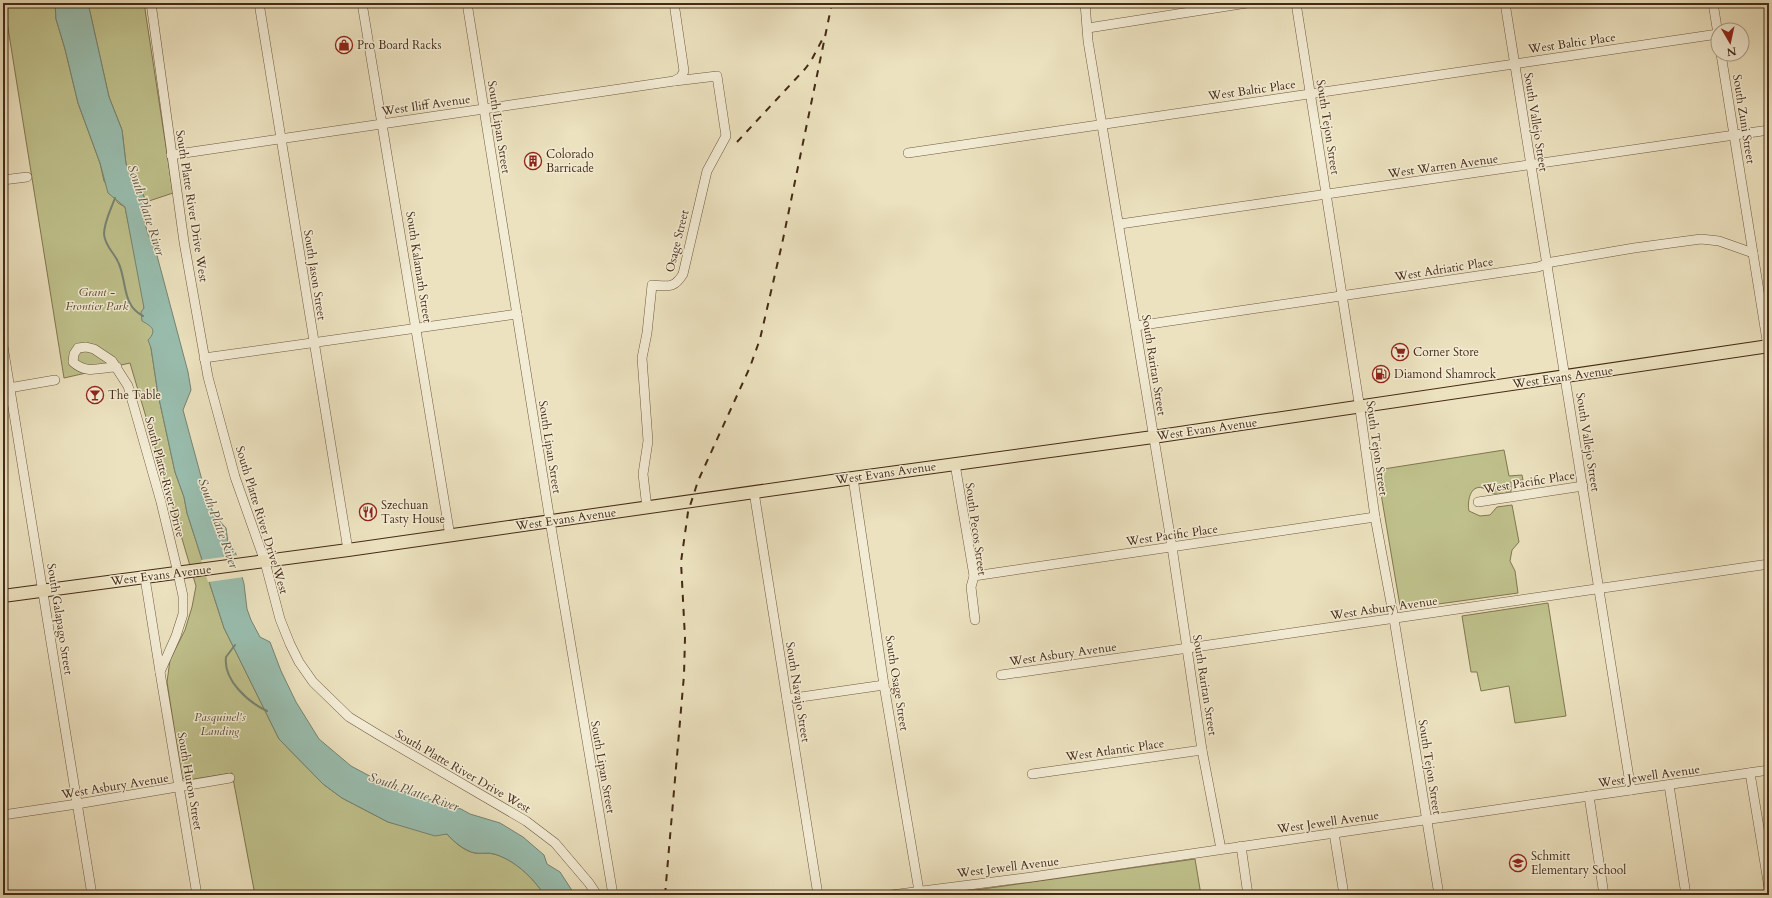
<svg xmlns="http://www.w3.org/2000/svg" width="1772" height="898" font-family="Cardo,serif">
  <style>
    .green { fill: #bfc18c; stroke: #827651 }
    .water { fill: #99beaf; stroke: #778372 }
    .pier { fill: #ece2bf }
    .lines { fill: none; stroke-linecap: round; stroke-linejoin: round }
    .stream { stroke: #778372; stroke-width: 2 }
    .minor-casing { stroke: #6f5840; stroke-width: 10 }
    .major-casing { stroke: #452a16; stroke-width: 14 }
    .minor { stroke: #f3ecd5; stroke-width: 9 }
    .major { stroke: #ece2bf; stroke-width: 12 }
    .rail { stroke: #452a16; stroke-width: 2; stroke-dasharray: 7 7; stroke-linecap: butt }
    .labels { text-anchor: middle; stroke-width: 3; stroke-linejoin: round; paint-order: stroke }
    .street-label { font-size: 12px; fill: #452a16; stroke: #f3ecd5 }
    .poi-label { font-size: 12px; fill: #452a16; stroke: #f3ecd5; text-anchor: start }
    .park-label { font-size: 12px; font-style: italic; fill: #5d482e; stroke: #f3ecd5 }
    .water-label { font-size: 13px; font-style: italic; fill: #5a4f3c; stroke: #f3ecd5 }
  </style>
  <rect width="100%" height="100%" fill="#ece2bf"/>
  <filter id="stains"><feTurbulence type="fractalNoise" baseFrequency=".005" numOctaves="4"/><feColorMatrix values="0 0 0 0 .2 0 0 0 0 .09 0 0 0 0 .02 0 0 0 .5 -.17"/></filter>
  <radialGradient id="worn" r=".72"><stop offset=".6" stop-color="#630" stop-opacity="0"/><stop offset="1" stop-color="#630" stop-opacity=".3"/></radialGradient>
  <g class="green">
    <path d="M4,3H55L56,19L65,49L78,103L100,163L104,181L118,203L125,207L142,290L144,308L142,320C152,326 158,330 149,340L151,348L158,394L175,472L184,497L187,513L224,628L279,739L323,784L342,798L388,822L411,828L447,834C454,842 464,851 475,853C481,854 488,852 494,854C513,859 534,878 544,895H255L232,773L188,780L182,778L167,682L170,660L185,630L192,607L196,586L130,363L64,378Z"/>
    <path d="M88,3H144L173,193L146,202L138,182L126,164L122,130L109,97Z"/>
    <path d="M1504,450L1509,476L1522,475L1523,480L1511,481V492C1506,493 1500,495 1495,494C1490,493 1487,489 1483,488C1470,484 1467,502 1469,511L1480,516L1490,515L1497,507L1512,505L1519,542L1512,550L1510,561L1515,571L1518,593L1402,609L1400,606L1377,470Z"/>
    <path d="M1548,603L1566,716L1515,723L1509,686L1481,691L1477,672H1471L1462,616Z"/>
    <path d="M1195,859L1201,895H940Z"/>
  </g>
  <path class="water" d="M55,3H88L109,97L122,130L126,164L138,182L146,202L144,220L148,234L155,248L188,372L191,390L183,410L206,495L214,515L226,528L228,542L236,554L244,584L247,609L251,620L260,637L270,642L281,671L296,702L319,739L351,766L392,788L461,809L470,814L500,823L523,837L544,855L547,864L560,872L575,895H544C534,878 513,859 494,854C488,852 481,854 475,853C465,851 454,842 447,834L435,836L388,822L342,798L323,784L279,739L224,628L187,513L184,497L175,472L158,394L151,348L148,340C158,330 151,326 142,321L141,312L144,308L125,207L108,193L100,163L78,103L65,49L56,19Z"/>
  <path class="pier" d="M238,555L244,577L208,582L201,560Z"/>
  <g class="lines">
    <g class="stream">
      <path d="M115,198C111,209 104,222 104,234C105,247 115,253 119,264C127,283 122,305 143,316"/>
      <path d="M235,645L226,657C223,680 248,702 267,711"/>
    </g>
    <g class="minor-casing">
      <g id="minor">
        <path d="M151,3L184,242L208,377L235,477L265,562L280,619L290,644L299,662L313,682L349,717L377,734L526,821L555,843L589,883L597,895"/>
        <path d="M259,3L348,550"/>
        <path d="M362,3L450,536"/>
        <path d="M467,3L550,521L613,895"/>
        <path d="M1085,3L1088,41L1172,547L1202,750L1221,849"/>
        <path d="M1296,3L1360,409L1375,517L1394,619L1439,895"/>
        <path d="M1505,3L1631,790"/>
        <path d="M1713,3L1718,34"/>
        <path d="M1088,28L1247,3"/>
        <path d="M1721,54L1769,353"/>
        <path d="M908,153L1718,34"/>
        <path d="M171,155L674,81L681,77L684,71L674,3"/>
        <path d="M3,180L27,177"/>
        <path d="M1120,224L1769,130"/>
        <path d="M1136,326L1538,267L1552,262L1634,248L1701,239L1719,241L1753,253"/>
        <path d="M3,346L92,895"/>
        <path d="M204,358L517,314"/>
        <path d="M117,367C100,367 87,375 73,362L74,354L78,348L86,347L94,349L112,361L128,386L161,502L178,573L183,596V614L176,636L160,672L197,895"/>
        <path d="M3,389L55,380"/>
        <path d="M955,464L974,576L971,587L975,620"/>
        <path d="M853,478L884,685L919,891"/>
        <path d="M754,492L818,895"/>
        <path d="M1478,502L1583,486"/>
        <path d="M647,508L643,474L648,441L642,358L647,333L652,285C668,286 674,289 683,274L707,171L726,136L717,76L675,81"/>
        <path d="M974,576L1375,517"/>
        <path d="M145,578L160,672"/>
        <path d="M1001,675L1769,564"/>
        <path d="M787,699L884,685"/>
        <path d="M1750,773L1769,888"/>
        <path d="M1032,774L1202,750"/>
        <path d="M1669,785L1686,895"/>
        <path d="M1589,796L1604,895"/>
        <path d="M3,815L77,804L230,778"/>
        <path d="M1334,833L1344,895"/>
        <path d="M1241,846L1248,895"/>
        <path d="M891,895L1032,877L1769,770"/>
      </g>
    </g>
    <g class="major-casing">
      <path id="major" d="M3,596L348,550L853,478L1153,437L1769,346"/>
    </g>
    <use href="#minor" class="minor"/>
    <use href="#major" class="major"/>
    <g class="rail">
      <path d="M737,142L805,69L811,61L822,40"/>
      <path d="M665,895L684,675L685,638L681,562L688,512L698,481L750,367L760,339L782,244L832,3"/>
    </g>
  </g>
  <defs>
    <g id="shop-ring" transform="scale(0.9)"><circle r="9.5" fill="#f3ecd5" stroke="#8f2418" stroke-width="1.5"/><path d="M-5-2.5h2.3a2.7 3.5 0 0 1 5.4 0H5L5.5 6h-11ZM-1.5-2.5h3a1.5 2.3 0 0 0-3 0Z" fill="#8f2418"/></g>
    <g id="building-ring" transform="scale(0.9)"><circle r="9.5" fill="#f3ecd5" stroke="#8f2418" stroke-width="1.5"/><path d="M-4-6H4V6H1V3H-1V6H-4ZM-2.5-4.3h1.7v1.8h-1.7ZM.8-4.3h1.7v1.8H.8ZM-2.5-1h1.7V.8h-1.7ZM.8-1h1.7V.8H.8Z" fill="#8f2418"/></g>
    <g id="supermarket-ring" transform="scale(0.9)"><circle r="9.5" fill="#f3ecd5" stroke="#8f2418" stroke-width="1.5"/><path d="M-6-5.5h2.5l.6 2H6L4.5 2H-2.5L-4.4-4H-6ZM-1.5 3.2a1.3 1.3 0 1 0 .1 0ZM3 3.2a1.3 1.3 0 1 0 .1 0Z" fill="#8f2418"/></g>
    <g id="fuel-ring" transform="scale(0.9)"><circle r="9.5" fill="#f3ecd5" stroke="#8f2418" stroke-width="1.5"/><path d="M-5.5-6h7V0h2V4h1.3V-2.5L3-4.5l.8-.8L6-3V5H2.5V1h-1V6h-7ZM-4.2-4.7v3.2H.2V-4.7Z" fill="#8f2418"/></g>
    <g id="bar-ring" transform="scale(0.9)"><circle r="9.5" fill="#f3ecd5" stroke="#8f2418" stroke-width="1.5"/><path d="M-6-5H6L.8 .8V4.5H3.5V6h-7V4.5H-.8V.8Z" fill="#8f2418"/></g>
    <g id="restaurant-ring" transform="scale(0.9)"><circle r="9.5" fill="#f3ecd5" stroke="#8f2418" stroke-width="1.5"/><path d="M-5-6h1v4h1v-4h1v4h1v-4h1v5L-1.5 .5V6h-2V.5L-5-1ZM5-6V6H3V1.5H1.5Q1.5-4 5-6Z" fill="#8f2418"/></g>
    <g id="school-ring" transform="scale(0.9)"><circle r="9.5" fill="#f3ecd5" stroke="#8f2418" stroke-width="1.5"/><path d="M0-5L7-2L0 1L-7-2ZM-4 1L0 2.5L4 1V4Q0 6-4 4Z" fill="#8f2418"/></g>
  </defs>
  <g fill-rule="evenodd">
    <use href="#shop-ring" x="344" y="45"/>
    <use href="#building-ring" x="533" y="161"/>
    <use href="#supermarket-ring" x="1400" y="352"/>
    <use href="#fuel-ring" x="1381" y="374"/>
    <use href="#bar-ring" x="95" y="395"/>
    <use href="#restaurant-ring" x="368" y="512"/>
    <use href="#school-ring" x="1518" y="863"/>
  </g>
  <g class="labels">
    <g class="street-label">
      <text transform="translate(1572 43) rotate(-8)" y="4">West Baltic Place</text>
      <text transform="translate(1252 90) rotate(-8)" y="4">West Baltic Place</text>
      <text transform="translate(426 105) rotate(-8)" y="4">West Iliff Avenue</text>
      <text transform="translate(1744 119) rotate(81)" y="4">South Zuni Street</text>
      <text transform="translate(1536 122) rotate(81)" y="4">South Vallejo Street</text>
      <text transform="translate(499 127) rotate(81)" y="4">South Lipan Street</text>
      <text transform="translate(1328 127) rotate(81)" y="4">South Tejon Street</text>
      <text transform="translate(1443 166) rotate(-8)" y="4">West Warren Avenue</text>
      <text transform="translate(192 206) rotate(81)" y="4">South Platte River Drive West</text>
      <text transform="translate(677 241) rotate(-76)" y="4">Osage Street</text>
      <text transform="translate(419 267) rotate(81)" y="4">South Kalamath Street</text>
      <text transform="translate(1444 269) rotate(-9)" y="4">West Adriatic Place</text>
      <text transform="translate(315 275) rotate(81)" y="4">South Jason Street</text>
      <text transform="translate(1154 365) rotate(81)" y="4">South Raritan Street</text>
      <text transform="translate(1563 377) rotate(-8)" y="4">West Evans Avenue</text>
      <text transform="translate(1207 429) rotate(-8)" y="4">West Evans Avenue</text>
      <text transform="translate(1588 442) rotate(81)" y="4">South Vallejo Street</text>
      <text transform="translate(550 447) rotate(81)" y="4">South Lipan Street</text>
      <text transform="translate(1377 448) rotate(82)" y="4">South Tejon Street</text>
      <text transform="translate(886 473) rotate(-8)" y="4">West Evans Avenue</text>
      <text transform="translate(165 477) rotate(75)" y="4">South Platte River Drive</text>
      <text transform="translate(1529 482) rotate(-9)" y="4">West Pacific Place</text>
      <text transform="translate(566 519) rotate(-8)" y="4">West Evans Avenue</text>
      <text transform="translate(262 520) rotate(73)" y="4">South Platte River Drive West</text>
      <text transform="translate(976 529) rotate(82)" y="4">South Pecos Street</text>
      <text transform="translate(1172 535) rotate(-8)" y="4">West Pacific Place</text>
      <text transform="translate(161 575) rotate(-7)" y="4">West Evans Avenue</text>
      <text transform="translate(1384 608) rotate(-8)" y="4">West Asbury Avenue</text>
      <text transform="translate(60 619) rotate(81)" y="4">South Galapago Street</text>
      <text transform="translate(1063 654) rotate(-8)" y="4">West Asbury Avenue</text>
      <text transform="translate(897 683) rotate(81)" y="4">South Osage Street</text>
      <text transform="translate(1205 685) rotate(81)" y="4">South Raritan Street</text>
      <text transform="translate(798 692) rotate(81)" y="4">South Navajo Street</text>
      <text transform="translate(1115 750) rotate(-8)" y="4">West Atlantic Place</text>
      <text transform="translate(603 767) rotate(80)" y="4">South Lipan Street</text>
      <text transform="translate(1430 767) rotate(81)" y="4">South Tejon Street</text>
      <text transform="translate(463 771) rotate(30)" y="4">South Platte River Drive West</text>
      <text transform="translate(1649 776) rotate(-8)" y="4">West Jewell Avenue</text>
      <text transform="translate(190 781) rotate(80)" y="4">South Huron Street</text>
      <text transform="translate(115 786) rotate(-9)" y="4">West Asbury Avenue</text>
      <text transform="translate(1328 822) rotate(-8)" y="4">West Jewell Avenue</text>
      <text transform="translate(1008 867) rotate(-7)" y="4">West Jewell Avenue</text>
    </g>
    <g class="poi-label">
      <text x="357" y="49">Pro Board Racks</text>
      <text x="546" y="158">Colorado<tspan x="546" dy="14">Barricade</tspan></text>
      <text x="1413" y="356">Corner Store</text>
      <text x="1394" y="378">Diamond Shamrock</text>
      <text x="108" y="399">The Table</text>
      <text x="381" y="509">Szechuan<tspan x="381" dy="14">Tasty House</tspan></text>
      <text x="1531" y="860">Schmitt<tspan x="1531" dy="14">Elementary School</tspan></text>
    </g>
    <g class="park-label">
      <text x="97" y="296">Grant -<tspan x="97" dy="14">Frontier Park</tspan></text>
      <text x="220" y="721">Pasquinel's<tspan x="220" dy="14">Landing</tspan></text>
    </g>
    <g class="water-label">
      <text transform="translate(147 210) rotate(72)" y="5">South Platte River</text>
      <text transform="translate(219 523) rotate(70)" y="5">South Platte River</text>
      <text transform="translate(414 791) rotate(19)" y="5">South Platte River</text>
    </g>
  </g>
  <rect width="1772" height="898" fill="none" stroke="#ece2bf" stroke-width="16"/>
  <rect x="4" y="4" width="1764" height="890" fill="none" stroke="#452a16" stroke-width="2"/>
  <rect x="8" y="8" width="1756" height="882" fill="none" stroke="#452a16"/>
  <g transform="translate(1730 42) rotate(171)"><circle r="19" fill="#f3ecd5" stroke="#ad9e89"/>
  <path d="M0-3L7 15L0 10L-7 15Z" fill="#8f2418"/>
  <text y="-6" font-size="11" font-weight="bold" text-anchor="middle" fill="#452a16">N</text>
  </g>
  <rect width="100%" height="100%" filter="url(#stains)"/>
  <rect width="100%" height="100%" fill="url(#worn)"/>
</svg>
